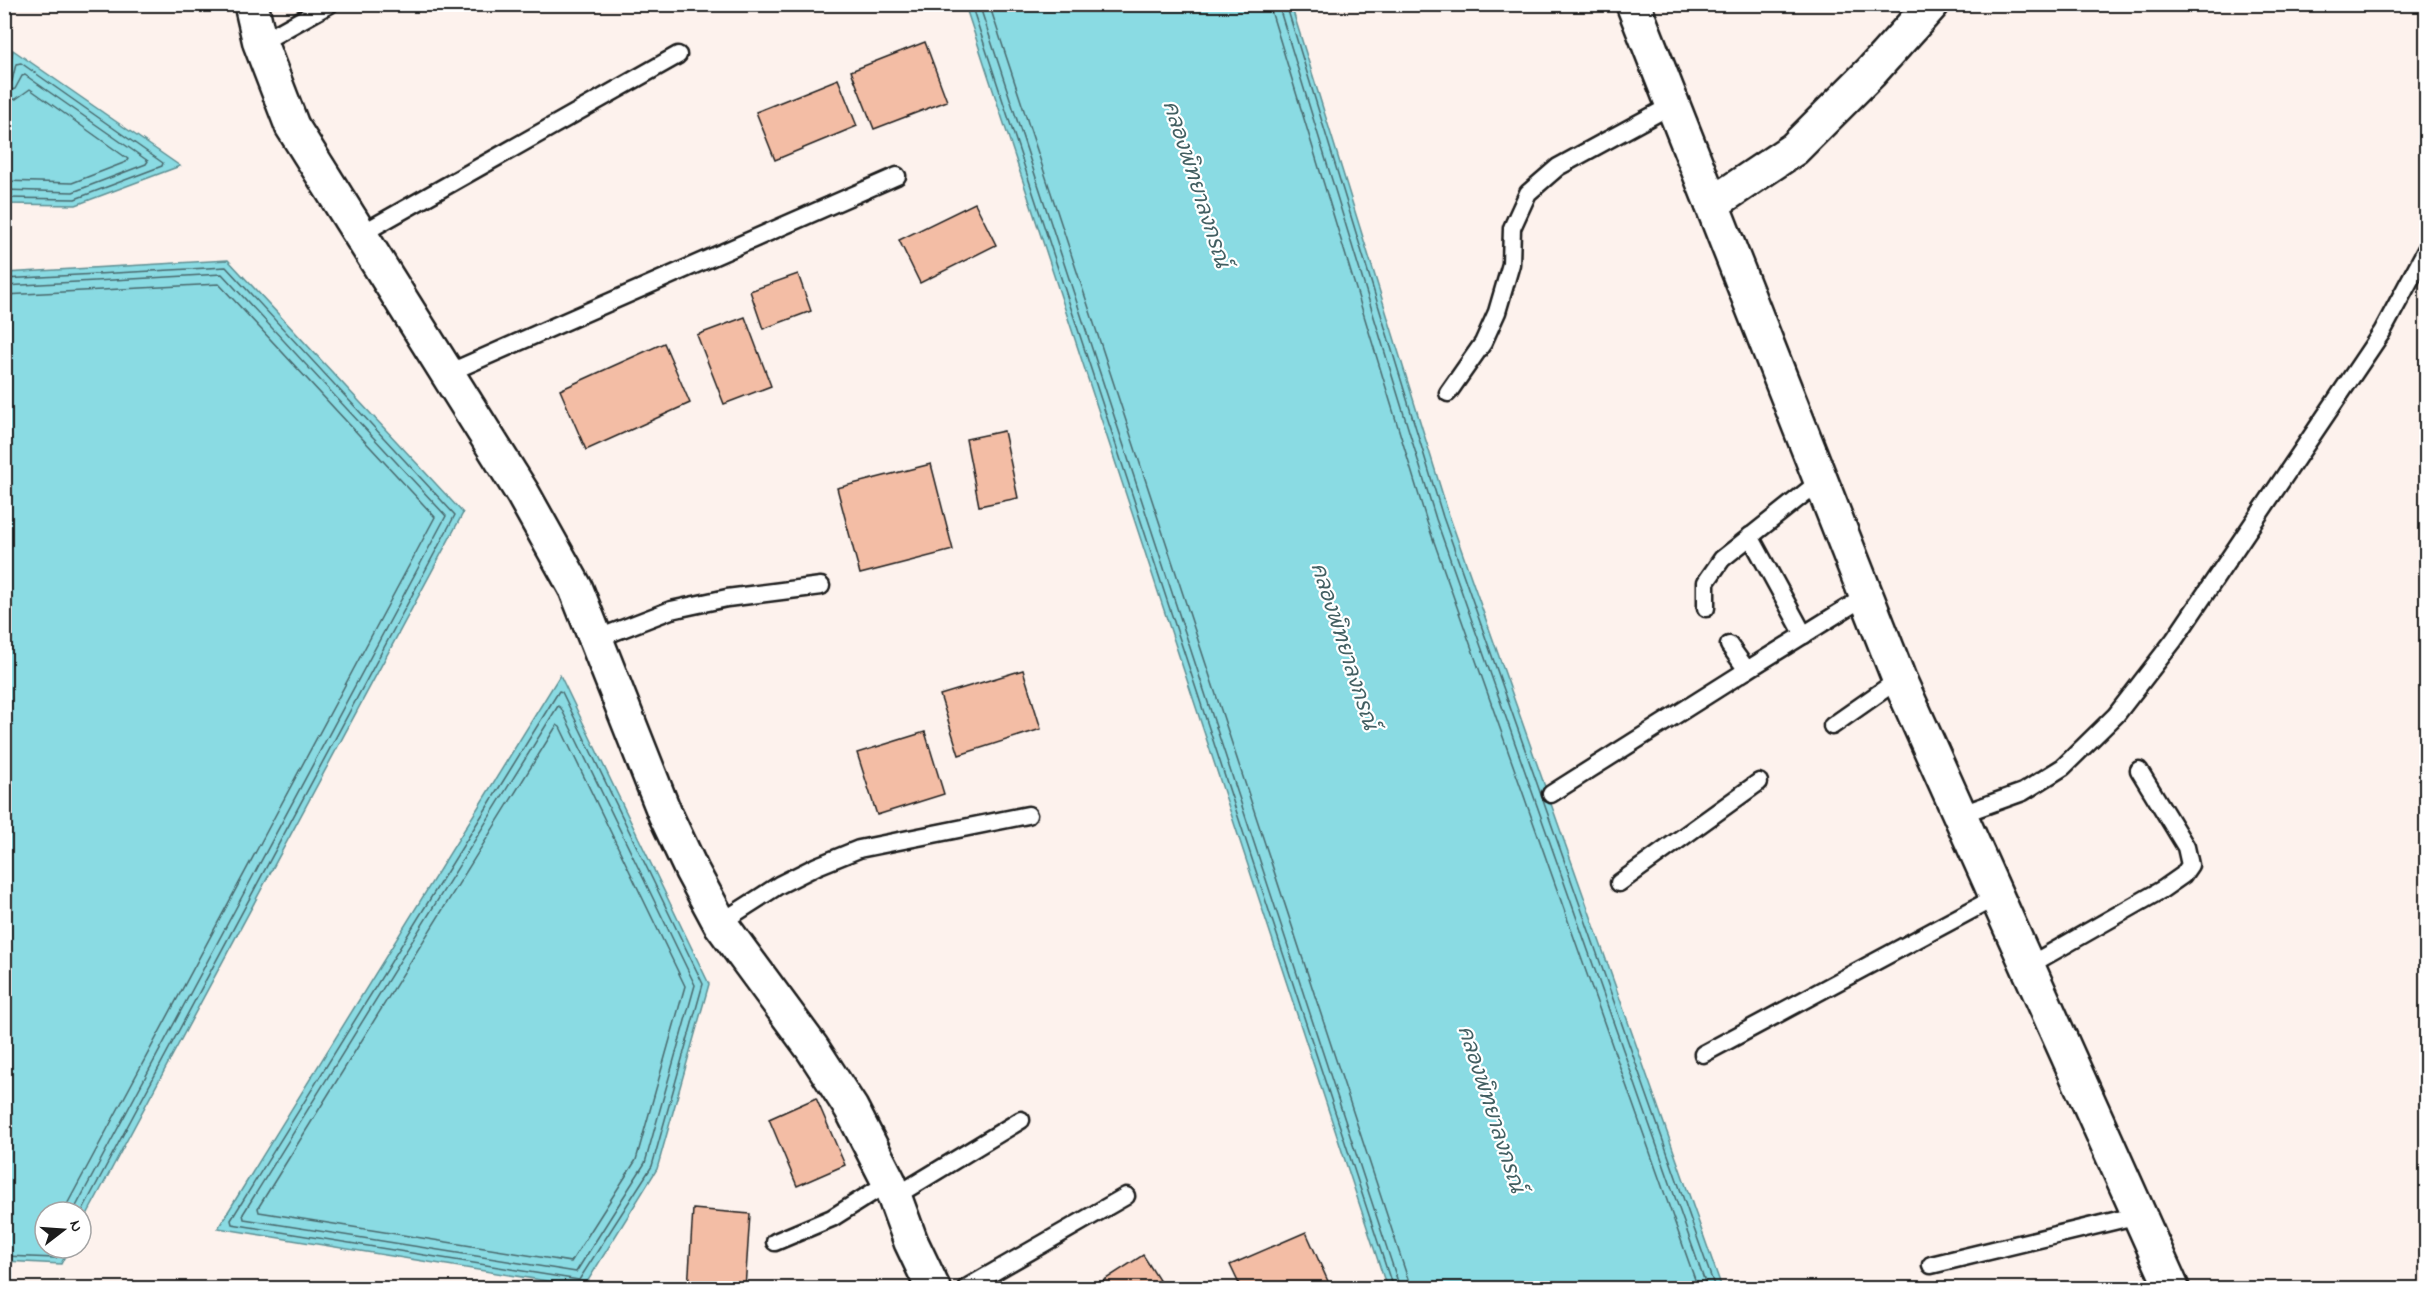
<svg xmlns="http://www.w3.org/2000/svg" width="2431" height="1293" font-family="'Indie Flower','Playpen Sans Thai',sans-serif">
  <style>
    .water { fill: #8adbe3; stroke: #5e8f93; stroke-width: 1.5 }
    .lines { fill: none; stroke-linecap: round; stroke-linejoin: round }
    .shore { stroke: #48686c; stroke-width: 1.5 }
    .building { fill: #f3bda5; stroke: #1c1c1c; stroke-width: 1.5 }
    .lane-casing { stroke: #1c1c1c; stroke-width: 21 }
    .street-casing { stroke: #1c1c1c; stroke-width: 38 }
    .secondary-casing { stroke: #1c1c1c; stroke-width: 38 }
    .lane { stroke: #fff; stroke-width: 16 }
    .street { stroke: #fff; stroke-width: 33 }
    .secondary { stroke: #fff; stroke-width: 33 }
    .labels { text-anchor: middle; stroke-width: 4.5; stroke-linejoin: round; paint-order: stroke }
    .water-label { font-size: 21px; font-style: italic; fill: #425f62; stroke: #fff }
  </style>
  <rect width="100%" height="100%" fill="#fdf2ed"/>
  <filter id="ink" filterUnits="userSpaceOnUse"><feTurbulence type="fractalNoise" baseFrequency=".0167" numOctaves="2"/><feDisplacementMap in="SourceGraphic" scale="12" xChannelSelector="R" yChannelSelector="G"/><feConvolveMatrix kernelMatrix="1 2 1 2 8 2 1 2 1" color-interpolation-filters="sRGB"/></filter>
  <g filter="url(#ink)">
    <g class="water">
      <path d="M965,5H1291L1449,515L1722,1288H1387Z"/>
      <path d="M13,50L180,166L76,205L5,204V91Z"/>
      <path d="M228,260L463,513L81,1226V1212H45V1248H69L61,1264L5,1261V273Z"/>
      <path d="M560,675L709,984L657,1169L584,1287L218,1228Z"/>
    </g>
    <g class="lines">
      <g class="shore">
        <path d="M971,4L1393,1288"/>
        <path d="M979,4L1400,1288"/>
        <path d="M989,4L1408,1279L1409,1288"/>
        <path d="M1269,4L1427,522L1698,1288"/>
        <path d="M1278,4L1436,519L1707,1288"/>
        <path d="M1286,4L1443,517L1715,1288"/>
        <path d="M4,84L12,81L16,64L21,63L163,163L162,166L75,199L4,198"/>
        <path d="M4,92L15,89L22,76L25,75L148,161L146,164L73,192L4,190"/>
        <path d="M4,101L16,99L30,89L128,159L126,162L72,183L4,181"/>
        <path d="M4,279L226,267L455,515L81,1213"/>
        <path d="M4,286L222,274L446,516L73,1212"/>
        <path d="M4,295L219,284L435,517L63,1212"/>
        <path d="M559,691L562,692L703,984L652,1166L579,1280L232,1224L231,1220Z"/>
        <path d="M558,706L561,708L695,985L645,1163L576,1272L244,1219L243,1214Z"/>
        <path d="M557,725L560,727L685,986L636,1160L571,1262L259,1212L258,1208Z"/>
        <path d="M4,1256L56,1258L62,1248"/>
      </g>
    </g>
    <g class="building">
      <path d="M925,42L947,101L874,129L851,71Z"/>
      <path d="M838,79L857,126L775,160L756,112Z"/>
      <path d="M975,203L996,245L920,283L899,240Z"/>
      <path d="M798,274L811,311L763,329L750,291Z"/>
      <path d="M745,317L771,386L724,404L697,335Z"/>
      <path d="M664,343L690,403L586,450L560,390Z"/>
      <path d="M1004,431L1018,498L979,506L966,439Z"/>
      <path d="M931,464L953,550L860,574L837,488Z"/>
      <path d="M1023,670L1041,729L959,755L940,695Z"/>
      <path d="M925,732L944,794L877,815L857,753Z"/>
      <path d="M816,1098L845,1165L797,1186L769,1119Z"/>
      <path d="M693,1209L750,1214L745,1288H688Z"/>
      <path d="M1306,1232L1331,1288H1241L1230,1265Z"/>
      <path d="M1143,1255L1164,1288H1092Z"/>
    </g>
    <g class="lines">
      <g class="lane-casing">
        <g id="lane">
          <path d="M260,43L330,4"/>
          <path d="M361,234L678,55"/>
          <path d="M448,373L897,176"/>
          <path d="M1448,393L1483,343L1497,312L1511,264L1512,228L1528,193L1558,167L1672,105"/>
          <path d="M1750,536L1804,635"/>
          <path d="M1706,608V582L1722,559L1820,481"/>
          <path d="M596,639L671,610L727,598L821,586"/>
          <path d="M1729,645L1747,670L1866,596"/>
          <path d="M1832,726L1899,679"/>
          <path d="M1551,794L1747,670"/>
          <path d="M1959,815L2023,792L2063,767L2116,715L2174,640L2382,332L2426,250"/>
          <path d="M1619,883L1759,782"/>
          <path d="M720,923L779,885L817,866L859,849L1028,815"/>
          <path d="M2028,966L2163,889L2183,875L2190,865L2186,847L2139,770"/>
          <path d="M1703,1054L1996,897"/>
          <path d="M894,1197L1021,1120"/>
          <path d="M775,1242L832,1218L889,1182"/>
          <path d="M1931,1265L2139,1215"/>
          <path d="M966,1288L1126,1196"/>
        </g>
      </g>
      <g class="street-casing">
        <g id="street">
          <path d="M251,4L260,43L292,126L523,494L576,589L665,814L692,871L720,923L812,1048L851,1108L889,1182L911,1242L933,1288"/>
          <path d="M1712,204L1794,149L1871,72L1932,4"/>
        </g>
      </g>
      <g class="secondary-casing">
        <path id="secondary" d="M1633,4L1899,679L2172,1288"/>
      </g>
      <use href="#lane" class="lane"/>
      <use href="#street" class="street"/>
      <use href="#secondary" class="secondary"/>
    </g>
  </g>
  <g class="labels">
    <g class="water-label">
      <text transform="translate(1197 184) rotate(72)" y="7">คลองพิทยาลงกรณ์</text>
      <text transform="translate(1345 646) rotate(72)" y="7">คลองพิทยาลงกรณ์</text>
      <text transform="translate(1492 1109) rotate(72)" y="7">คลองพิทยาลงกรณ์</text>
    </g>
  </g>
  <rect width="2431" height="1293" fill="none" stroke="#fff" stroke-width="24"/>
  <rect x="12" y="12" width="2407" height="1269" fill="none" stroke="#1c1c1c" stroke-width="2" filter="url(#ink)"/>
  <g transform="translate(63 1230) rotate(73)"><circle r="28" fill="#ffffff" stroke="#a4a4a4" stroke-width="1.5"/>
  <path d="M0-4.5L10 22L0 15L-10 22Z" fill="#1c1c1c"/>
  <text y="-9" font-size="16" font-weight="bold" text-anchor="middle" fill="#1c1c1c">N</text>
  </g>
</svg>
